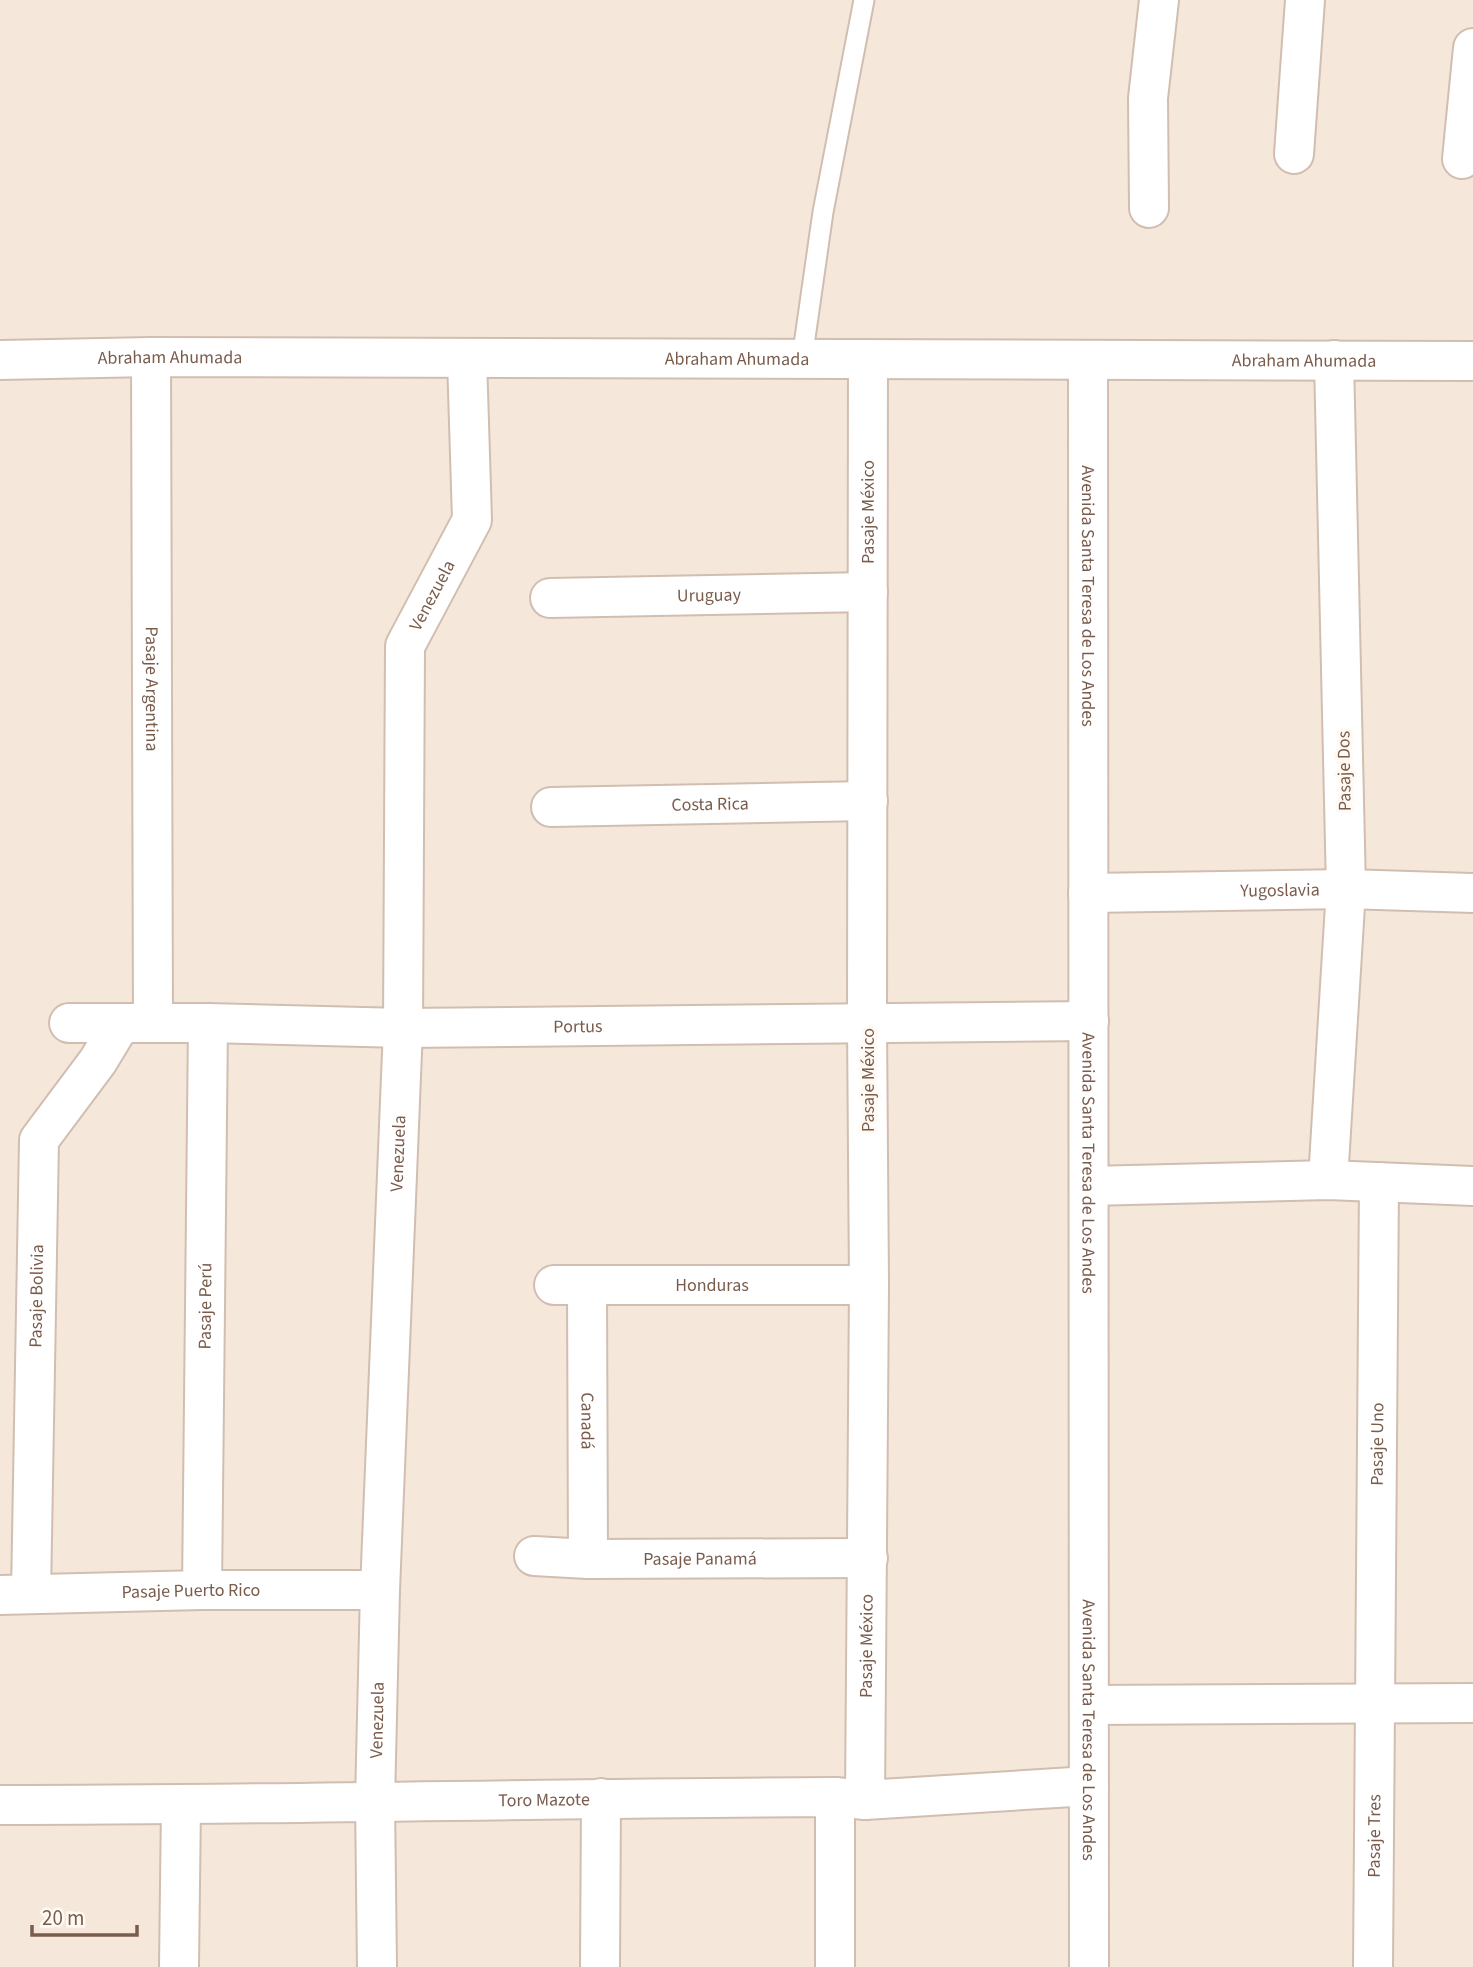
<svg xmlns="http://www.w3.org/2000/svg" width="1473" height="1967" font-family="'Source Sans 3',sans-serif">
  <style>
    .residential { fill: #f5e8da }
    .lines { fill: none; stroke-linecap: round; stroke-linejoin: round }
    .service-casing { stroke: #d1beb0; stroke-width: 23 }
    .minor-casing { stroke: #d1beb0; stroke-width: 42 }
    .tertiary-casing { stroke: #d1beb0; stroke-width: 42 }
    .service { stroke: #fff; stroke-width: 19 }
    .minor { stroke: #fff; stroke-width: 38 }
    .tertiary { stroke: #fff; stroke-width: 38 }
    .labels { text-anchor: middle; stroke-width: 7; stroke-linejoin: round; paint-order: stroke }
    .street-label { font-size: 18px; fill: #7a5c4d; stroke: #fffaf3 }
  </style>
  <rect width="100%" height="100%" fill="#fdf6ec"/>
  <rect class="residential" x="0" y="0" width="1473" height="1967"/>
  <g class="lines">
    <g class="service-casing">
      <path id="service" d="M802,359L823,212L864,0"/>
    </g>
    <g class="minor-casing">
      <g id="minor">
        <path d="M1294,154L1305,0"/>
        <path d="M1462,159L1473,48"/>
        <path d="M1149,208L1148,98L1159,0"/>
        <path id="s1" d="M151,357L153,1023"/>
        <path id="s2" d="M550,598L868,592"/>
        <path id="s3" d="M551,807L868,801"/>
        <path id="s4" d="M1088,893L1346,889L1473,893"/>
        <path id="s5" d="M69,1023H208L403,1028L1089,1021"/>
        <path d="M1328,1180L1346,889L1334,360"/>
        <path d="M1089,1186L1328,1180L1473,1186"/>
        <path id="s6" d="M554,1285H869"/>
        <path id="s7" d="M587,1285L588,1559"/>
        <path id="s8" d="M534,1556L588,1559L868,1558"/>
        <path id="s9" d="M202,1590L208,1023"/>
        <path id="s10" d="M31,1594L39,1140L98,1061L121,1023"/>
        <path id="s11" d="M0,1595L202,1590H380"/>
        <path d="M1089,1705L1473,1703"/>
        <path id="s12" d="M865,1800L869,1285L867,1023L868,359"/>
        <path id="s13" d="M0,1805C278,1805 557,1798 835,1797L865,1800L1089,1786"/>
        <path d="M179,1967L181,1805"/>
        <path id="s14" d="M377,1967L375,1801L380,1590L403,1028L405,646L472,520L467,358"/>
        <path d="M600,1967L601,1798"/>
        <path d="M835,1967V1797"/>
        <path id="s15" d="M1373,1967L1379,1182"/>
      </g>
    </g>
    <g class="tertiary-casing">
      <g id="tertiary">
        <path id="s16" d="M0,360L151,357L1473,361"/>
        <path id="s17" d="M1088,360L1089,1967"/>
      </g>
    </g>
    <use href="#service" class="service"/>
    <use href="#minor" class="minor"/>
    <use href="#tertiary" class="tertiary"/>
  </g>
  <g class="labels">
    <g class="street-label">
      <text dy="6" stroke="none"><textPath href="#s16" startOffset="170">Abraham Ahumada</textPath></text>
      <text dy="6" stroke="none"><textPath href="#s16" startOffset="737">Abraham Ahumada</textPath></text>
      <text dy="6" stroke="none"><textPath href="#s16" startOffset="1304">Abraham Ahumada</textPath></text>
      <text dy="6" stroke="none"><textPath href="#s12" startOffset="1288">Pasaje México</textPath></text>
      <text dy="6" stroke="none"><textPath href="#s14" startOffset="1379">Venezuela</textPath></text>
      <text dy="6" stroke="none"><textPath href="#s2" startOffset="159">Uruguay</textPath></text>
      <text dy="6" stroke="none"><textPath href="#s17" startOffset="236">Avenida Santa Teresa de Los Andes</textPath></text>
      <text dy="6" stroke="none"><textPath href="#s1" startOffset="332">Pasaje Argentina</textPath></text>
      <text transform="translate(1344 771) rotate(-91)" y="6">Pasaje Dos</text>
      <text dy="6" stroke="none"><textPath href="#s3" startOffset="159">Costa Rica</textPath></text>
      <text dy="6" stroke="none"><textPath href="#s4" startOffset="192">Yugoslavia</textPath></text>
      <text dy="6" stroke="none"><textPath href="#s5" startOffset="509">Portus</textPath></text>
      <text transform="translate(868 1080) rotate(-90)" y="6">Pasaje México</text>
      <text dy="6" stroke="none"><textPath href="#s14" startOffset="814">Venezuela</textPath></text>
      <text dy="6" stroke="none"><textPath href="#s17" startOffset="803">Avenida Santa Teresa de Los Andes</textPath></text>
      <text dy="6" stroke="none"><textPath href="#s6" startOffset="158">Honduras</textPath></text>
      <text dy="6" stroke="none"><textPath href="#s10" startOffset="298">Pasaje Bolivia</textPath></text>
      <text dy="6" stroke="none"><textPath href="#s9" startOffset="284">Pasaje Perú</textPath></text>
      <text dy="6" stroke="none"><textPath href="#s7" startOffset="136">Canadá</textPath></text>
      <text dy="6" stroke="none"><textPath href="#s15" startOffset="523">Pasaje Uno</textPath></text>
      <text dy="6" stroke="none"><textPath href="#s8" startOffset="166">Pasaje Panamá</textPath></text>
      <text dy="6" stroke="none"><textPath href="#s11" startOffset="191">Pasaje Puerto Rico</textPath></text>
      <text dy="6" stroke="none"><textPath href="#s12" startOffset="154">Pasaje México</textPath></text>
      <text dy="6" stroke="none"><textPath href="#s14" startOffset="247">Venezuela</textPath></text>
      <text dy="6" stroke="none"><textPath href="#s17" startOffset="1370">Avenida Santa Teresa de Los Andes</textPath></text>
      <text dy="6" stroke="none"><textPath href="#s13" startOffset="544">Toro Mazote</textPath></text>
      <text dy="6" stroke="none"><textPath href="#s15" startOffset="131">Pasaje Tres</textPath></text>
    </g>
  </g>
  <path d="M32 1925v10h105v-10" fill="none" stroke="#7a5c4d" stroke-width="3.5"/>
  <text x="42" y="1925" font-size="21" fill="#7a5c4d" stroke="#fffaf3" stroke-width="5" paint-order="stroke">20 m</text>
</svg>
